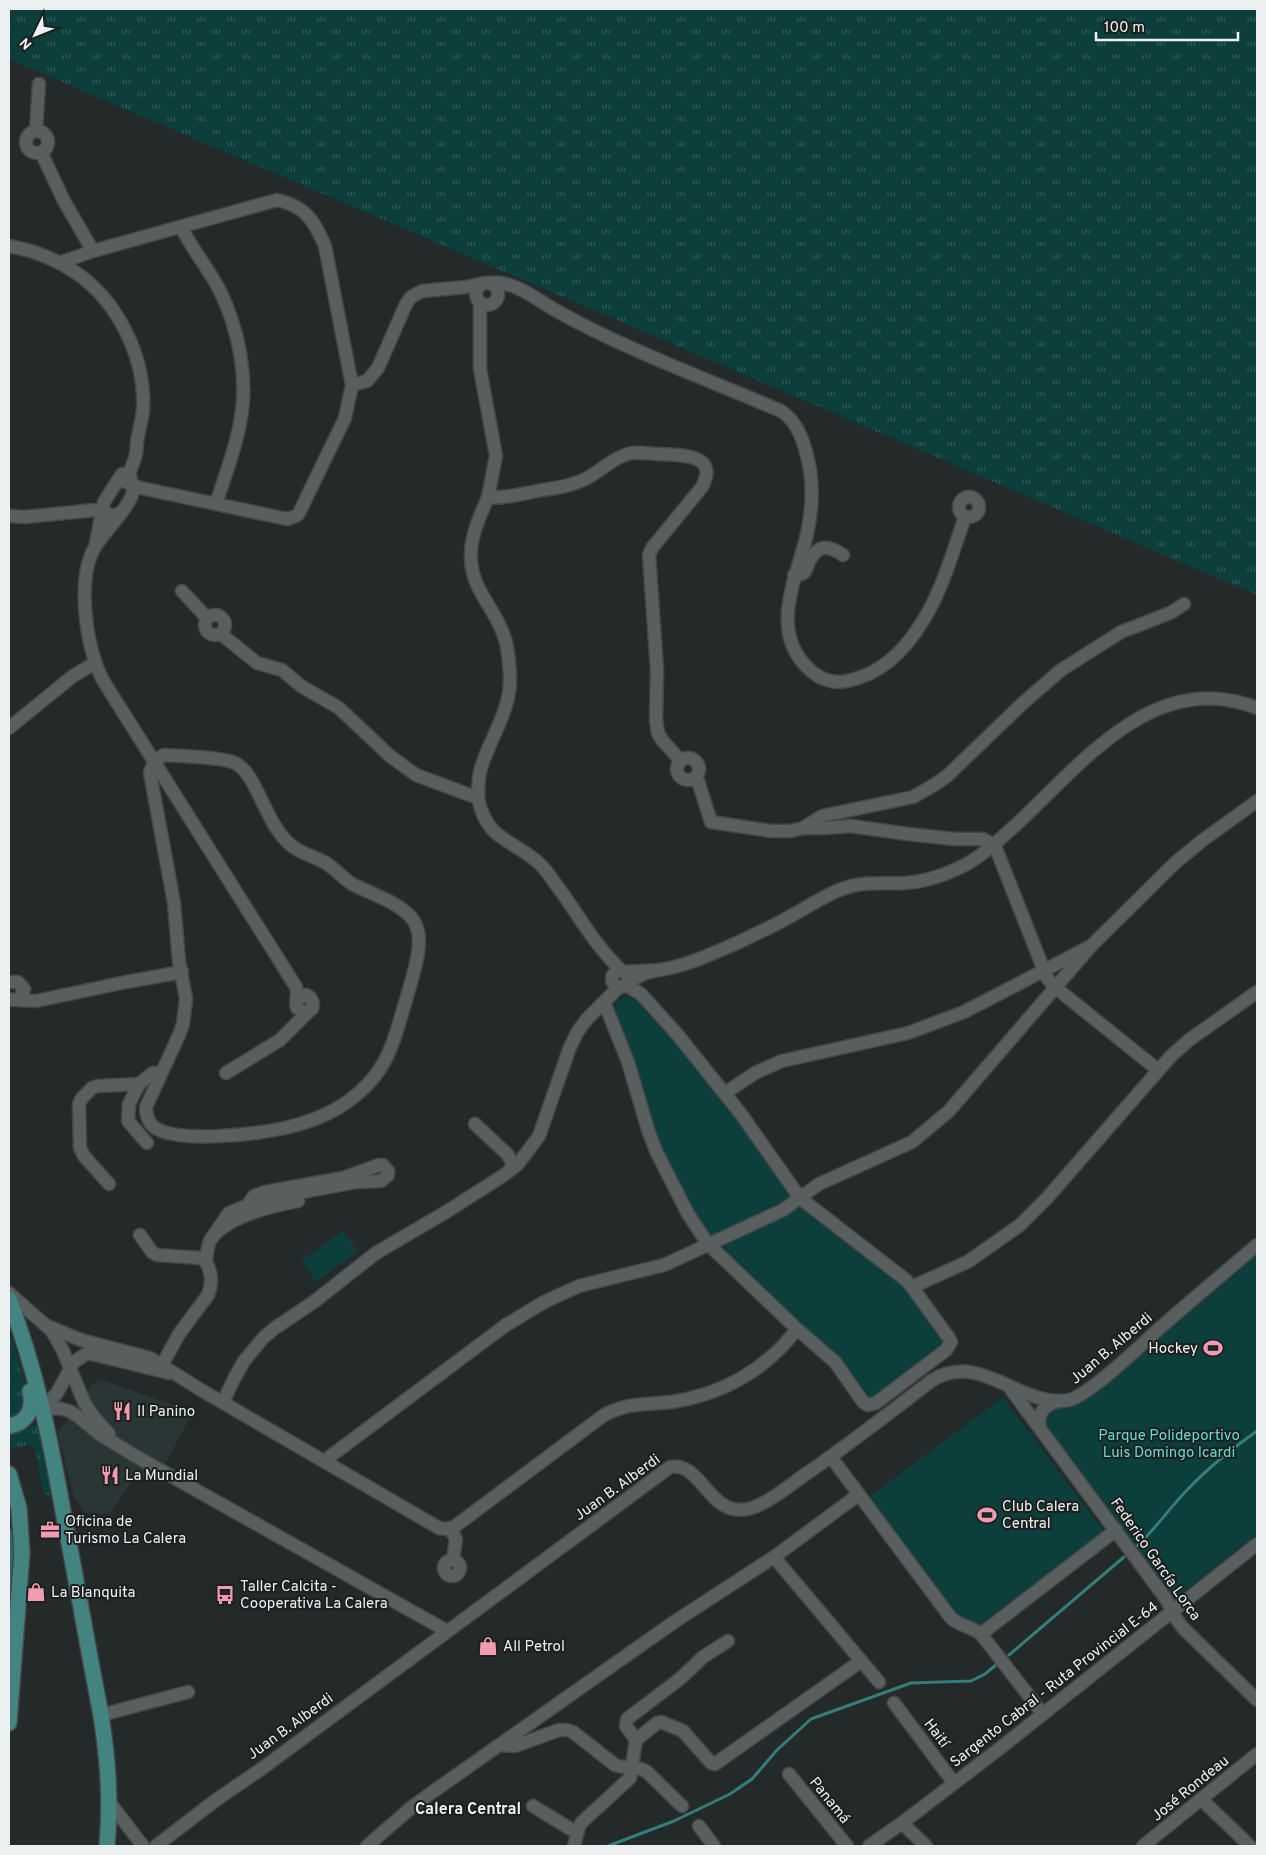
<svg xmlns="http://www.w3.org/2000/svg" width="1266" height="1855" font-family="Overpass,sans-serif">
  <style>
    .built { fill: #2a3635 }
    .grass { fill: url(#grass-tufts) }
    .forest { fill: url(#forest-crowns) }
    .park { fill: #0c3e3c }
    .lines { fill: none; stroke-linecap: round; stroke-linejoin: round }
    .stream { stroke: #337e7b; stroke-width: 3 }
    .minor-casing { stroke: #444747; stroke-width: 15 }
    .major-casing { stroke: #444747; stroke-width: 18 }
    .minor { stroke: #595f5e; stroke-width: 12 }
    .major { stroke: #448480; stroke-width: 15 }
    .labels { text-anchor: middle; stroke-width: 4; stroke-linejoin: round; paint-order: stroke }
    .street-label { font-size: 15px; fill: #edf0f0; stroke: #1b201f }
    .poi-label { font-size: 15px; fill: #edf0f0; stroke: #1b201f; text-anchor: start }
    .park-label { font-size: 15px; fill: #66d8d3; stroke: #1b201f }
    .neighbourhood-label { font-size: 16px; font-weight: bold; fill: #edf0f0; stroke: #1b201f }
  </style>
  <defs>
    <pattern id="grass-tufts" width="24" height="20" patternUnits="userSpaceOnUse" patternTransform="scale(1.25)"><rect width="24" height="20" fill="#0c3e3c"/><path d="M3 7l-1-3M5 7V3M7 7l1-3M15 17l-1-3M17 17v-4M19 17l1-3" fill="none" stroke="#305a58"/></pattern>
    <pattern id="forest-crowns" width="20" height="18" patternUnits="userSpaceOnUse" patternTransform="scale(1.25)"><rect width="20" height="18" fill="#1e6e6a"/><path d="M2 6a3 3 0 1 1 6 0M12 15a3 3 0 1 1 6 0" fill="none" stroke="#3f8380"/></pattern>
  </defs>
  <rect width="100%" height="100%" fill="#242929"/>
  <path class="built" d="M102,1380L193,1412L154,1484L136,1475L110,1514L85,1513L74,1497L58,1433L93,1383Z"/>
  <g class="grass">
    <path d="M9,9H1257V595L9,59Z"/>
    <path d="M9,1329L28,1393V1408L9,1421Z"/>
    <path d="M38,1423L54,1495H44L34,1445L9,1449V1435L24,1430Z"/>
  </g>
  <path class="forest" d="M9,1528L15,1533L16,1550L9,1630Z"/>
  <g class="park">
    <path d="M626,996L640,1000L725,1098L791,1194L790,1198L714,1238L708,1235L691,1209L664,1155L653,1129L613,1008C616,1001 619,998 626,996Z"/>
    <path d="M801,1204L906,1286L946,1343L872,1400L866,1399L720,1249Z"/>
    <path d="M343,1231L358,1251L316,1282L301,1261Z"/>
    <path d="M1257,1250V1534L1175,1599L1042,1420L1050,1410L1055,1407L1068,1406L1081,1402L1092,1395Z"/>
    <path d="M1003,1397L1105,1533L980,1624L964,1622L869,1497Z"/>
  </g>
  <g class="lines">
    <g class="stream">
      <path d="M1135,1548C1155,1530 1170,1507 1189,1488C1210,1466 1233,1448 1257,1431"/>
      <path d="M1009,1655L1124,1557"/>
      <path d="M608,1846L674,1821L730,1794L752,1779L777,1750L811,1719L911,1683L971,1681L985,1674L997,1664"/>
    </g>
    <g class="minor-casing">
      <g id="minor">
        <path d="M36,131L39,84"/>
        <circle cx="37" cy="142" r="11"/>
        <path d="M41,152L64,201L93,251"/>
        <path d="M181,227C192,249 208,268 219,289C239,329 249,380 240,423C235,451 224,478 216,504"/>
        <path d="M9,246C31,250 56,259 75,272C118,301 146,358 143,410C142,421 138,432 137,443C136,447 137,451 136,454C135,461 131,466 130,472C129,480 135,487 132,495C127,510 104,532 95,547C76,579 86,651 104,682L296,987C299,996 294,1001 297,1008L304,1012L312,1009C314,1003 312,997 306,995L298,998"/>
        <path d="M59,263L93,251L277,200C305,206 314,220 325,246L352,385L345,418L298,515L288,519L282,518L141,488C133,486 127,480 119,481"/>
        <path d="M489,283C512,279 536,299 555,310C626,350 707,379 781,411C795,420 802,436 806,452C814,479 813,506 807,534C797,578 768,631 809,669C819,679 833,684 847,681C883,674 907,648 924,619C943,588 953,551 965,517"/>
        <circle cx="487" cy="294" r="11"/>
        <path d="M480,302V369L496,456L488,497C505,499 521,494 537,491C553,488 570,487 585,479C598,473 614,457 628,454C637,451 649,454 658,454C679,455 720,453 702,487L652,548L649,555L657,670L656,720L658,733L662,740L680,760"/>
        <path d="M352,385L367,381L378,368L406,304L411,297L422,291L466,287L484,283"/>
        <circle cx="969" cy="507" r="10"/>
        <path d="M9,516L25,517L95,510L103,511L112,516L120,513"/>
        <path d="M96,543L104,502L122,474"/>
        <path d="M794,575C796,575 801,575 802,574C807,572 807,564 810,560C819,543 830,546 843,555"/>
        <path d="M182,591L207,618"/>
        <circle cx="215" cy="625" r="10"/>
        <path d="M221,634L257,663L282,670L301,686L339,708L390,756L416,775L478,798C487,843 515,839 542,866C550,875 556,885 563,894C581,920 598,949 622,971"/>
        <path d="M9,728L73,676L95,663"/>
        <path d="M164,755C180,756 223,757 235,763C259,774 266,833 298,850C307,855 317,858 326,863C335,869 343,878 352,884C371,894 405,904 415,923C425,941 413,975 408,993C394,1039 390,1072 347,1102C329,1115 306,1123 285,1128C257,1134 177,1144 154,1127C148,1122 146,1115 146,1107L179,1035L183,1024L186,999L179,961L174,903L150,773L154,761Z"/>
        <circle cx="688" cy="769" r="11"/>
        <path d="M695,778L698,781L711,822L771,831H791L803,828L822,816L913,797L934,785L947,776L1023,703L1061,670L1121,632L1170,613L1184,604"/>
        <path d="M478,798C478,788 478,778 481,768C490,738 511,710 510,677C509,664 509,648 504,636C494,605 469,589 471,552C472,532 481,514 488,497"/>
        <path d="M803,828H824L851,826L908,834L954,839H983L994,845L997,851L1047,978L1056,988L1158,1070"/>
        <path d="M659,970C687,966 711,954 737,943C755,934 774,926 791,916C808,907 826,894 845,888C863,881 885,884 905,883C923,882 942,876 959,868C982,857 1000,839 1019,822C1084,761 1156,668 1257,708"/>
        <circle cx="620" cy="979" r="8"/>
        <path d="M624,972L659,970L646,973L628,982"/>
        <path d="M9,982H18L24,989L20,998L14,1000L9,999"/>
        <path d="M18,1000L36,1001L126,982L182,972"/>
        <path d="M604,1002L628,1062L649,1133L657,1153L688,1214L708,1244L797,1329L835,1362L863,1402L868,1405L876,1403L946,1350L951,1342L949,1338L912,1287L906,1280L800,1198L741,1114L677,1034L641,994L626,985"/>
        <path d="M226,1073L280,1040L309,1011"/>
        <path d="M139,1084L129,1104L128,1121L147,1143"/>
        <path d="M725,1093L755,1073L782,1061L908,1033L964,1012L1091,946L1176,862L1203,840L1257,801"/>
        <path d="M475,1124L508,1155L514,1167"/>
        <path d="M109,1184L84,1156L80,1148L79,1104L82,1098L92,1088L98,1086L139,1084L153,1073H161"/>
        <path d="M140,1235L152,1252L157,1255L201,1258C212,1265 213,1283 208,1295L179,1334L162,1365"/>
        <path d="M211,1239L229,1213L260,1200L356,1182L381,1181L388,1175V1171L383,1165H379L343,1178L265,1192L254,1196L248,1205"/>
        <path d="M206,1261C207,1254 207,1245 211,1239C227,1216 272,1206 298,1201"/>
        <path d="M912,1287L969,1261L1020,1225L1047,1198L1171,1056L1189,1040L1257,992"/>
        <path d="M9,1293L52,1331L63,1351L84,1402L93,1416L109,1434"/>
        <path d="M45,1325L81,1340L150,1358L201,1390L439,1528L446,1529L454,1527L604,1415C631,1402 643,1405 671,1402C721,1395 766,1370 797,1329"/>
        <path d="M1010,1388L1166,1599L1177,1620L1183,1628L1257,1700"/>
        <path d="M223,1402L234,1379L244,1361L264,1337L275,1328L315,1301L376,1253L446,1212L504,1175L518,1164L539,1136L570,1047L578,1031L587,1019L619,987"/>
        <path d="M42,1410C69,1403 78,1417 97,1432C107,1440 119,1445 130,1453L447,1631"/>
        <path d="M42,1410L57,1393L74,1362L86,1354H92L169,1373"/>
        <path d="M1040,1427C1036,1413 1046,1404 1059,1401"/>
        <path d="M831,1457L951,1618C960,1626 972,1627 981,1634L1043,1714"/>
        <path d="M324,1461L506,1325L544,1302L579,1286L664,1265L783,1210L819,1184L912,1142L949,1111L1091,946"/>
        <path d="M450,1528L456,1539L453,1560"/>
        <path d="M774,1557L879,1682"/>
        <circle cx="452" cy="1568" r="8"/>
        <path d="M981,1634L1116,1530"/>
        <path d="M894,1703L954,1783"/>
        <path d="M101,1715L188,1692"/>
        <path d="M636,1740L626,1726L627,1719L681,1678L703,1657L728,1641"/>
        <path d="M500,1745L515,1746L559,1730H567L573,1732L615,1765C625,1769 636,1766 646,1771L682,1806"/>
        <path d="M789,1774L847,1846"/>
        <path d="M1201,1799L1250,1846"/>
        <path d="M110,1803L143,1846"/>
        <path d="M533,1806L577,1833"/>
        <path d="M902,1823L926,1846"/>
        <path d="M699,1826L714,1846"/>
        <path d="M156,1846L216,1800L264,1767L670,1467C696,1461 707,1503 733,1509C742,1511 751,1509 759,1505C775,1498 789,1486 803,1476C847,1446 889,1413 931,1381C980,1349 1021,1409 1069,1400C1090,1395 1143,1343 1161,1327C1193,1299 1225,1272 1257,1245"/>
        <path d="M367,1846L412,1807L434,1791L674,1622L774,1557L858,1495"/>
        <path d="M574,1846L579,1827L582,1822L630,1778L636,1740L657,1723L661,1722L683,1731L711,1763L715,1764L861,1661"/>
        <path d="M869,1846L902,1823L999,1749L1257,1544"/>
        <path d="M1143,1846L1257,1754"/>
      </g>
    </g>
    <g class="major-casing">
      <g id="major">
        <path d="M9,1299C36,1369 51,1443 64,1517C77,1583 88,1649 101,1715C108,1761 111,1800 107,1846"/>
        <path d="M9,1426C28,1423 34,1408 30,1391"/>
        <path d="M9,1474L19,1508L22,1553L9,1723"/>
      </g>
    </g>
    <use href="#minor" class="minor"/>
    <use href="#major" class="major"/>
  </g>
  <defs>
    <g id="stadium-bare" transform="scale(1.5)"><path d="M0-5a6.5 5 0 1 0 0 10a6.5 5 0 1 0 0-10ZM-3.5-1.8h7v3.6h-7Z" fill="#f29ab0" stroke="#1b201f" stroke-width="2.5" paint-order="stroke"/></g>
    <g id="restaurant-bare" transform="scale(1.5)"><path d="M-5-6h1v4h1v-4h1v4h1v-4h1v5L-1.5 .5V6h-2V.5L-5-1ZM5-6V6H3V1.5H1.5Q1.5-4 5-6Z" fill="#f29ab0" stroke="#1b201f" stroke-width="2.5" paint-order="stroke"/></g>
    <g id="office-bare" transform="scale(1.5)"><path d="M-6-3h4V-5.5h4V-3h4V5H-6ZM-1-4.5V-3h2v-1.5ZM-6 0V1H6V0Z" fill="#f29ab0" stroke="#1b201f" stroke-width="2.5" paint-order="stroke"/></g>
    <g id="shop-bare" transform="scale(1.5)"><path d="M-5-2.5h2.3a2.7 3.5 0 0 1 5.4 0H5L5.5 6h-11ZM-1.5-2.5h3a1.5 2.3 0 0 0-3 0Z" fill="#f29ab0" stroke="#1b201f" stroke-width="2.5" paint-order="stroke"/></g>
    <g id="bus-bare" transform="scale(1.5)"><path d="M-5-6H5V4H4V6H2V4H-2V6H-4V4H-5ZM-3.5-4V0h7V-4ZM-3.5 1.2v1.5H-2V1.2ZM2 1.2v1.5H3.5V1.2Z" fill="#f29ab0" stroke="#1b201f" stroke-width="2.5" paint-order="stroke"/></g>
  </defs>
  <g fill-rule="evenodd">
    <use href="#stadium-bare" x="1213" y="1348"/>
    <use href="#restaurant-bare" x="122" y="1411"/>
    <use href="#restaurant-bare" x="110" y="1475"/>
    <use href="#stadium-bare" x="987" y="1515"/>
    <use href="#office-bare" x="50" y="1530"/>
    <use href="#shop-bare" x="36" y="1592"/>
    <use href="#bus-bare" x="225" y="1595"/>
    <use href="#shop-bare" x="488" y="1646"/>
  </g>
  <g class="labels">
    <g class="street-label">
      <text transform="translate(1111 1348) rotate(-40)" y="5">Juan B. Alberdi</text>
      <text transform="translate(617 1487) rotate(-36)" y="5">Juan B. Alberdi</text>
      <text transform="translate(1156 1559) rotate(55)" y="5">Federico García Lorca</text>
      <text transform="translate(1054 1684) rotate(-38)" y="5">Sargento Cabral - Ruta Provincial E-64</text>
      <text transform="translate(290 1726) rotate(-36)" y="5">Juan B. Alberdi</text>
      <text transform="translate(937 1733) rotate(53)" y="5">Haití</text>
      <text transform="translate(1190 1788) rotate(-39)" y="5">José Rondeau</text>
      <text transform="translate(830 1800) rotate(51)" y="5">Panamá</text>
    </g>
    <g class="poi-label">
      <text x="1198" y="1353" text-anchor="end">Hockey</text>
      <text x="137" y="1416">Il Panino</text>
      <text x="125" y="1480">La Mundial</text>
      <text x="1002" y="1511">Club Calera<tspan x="1002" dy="17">Central</tspan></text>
      <text x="65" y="1526">Oficina de<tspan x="65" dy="17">Turismo La Calera</tspan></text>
      <text x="240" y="1591">Taller Calcita -<tspan x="240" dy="17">Cooperativa La Calera</tspan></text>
      <text x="51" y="1597">La Blanquita</text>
      <text x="503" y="1651">All Petrol</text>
    </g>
    <g class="park-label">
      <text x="1169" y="1440">Parque Polideportivo<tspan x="1169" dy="17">Luis Domingo Icardi</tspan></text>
    </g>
    <g class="neighbourhood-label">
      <text x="468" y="1814">Calera Central</text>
    </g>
  </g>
  <rect width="1266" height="1855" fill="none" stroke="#edf0f0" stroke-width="20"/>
  <g transform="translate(35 35) rotate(227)" stroke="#1b201f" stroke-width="4" paint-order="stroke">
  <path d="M0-4L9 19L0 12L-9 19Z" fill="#edf0f0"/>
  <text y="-8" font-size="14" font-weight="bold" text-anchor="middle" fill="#edf0f0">N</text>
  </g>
  <path d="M1096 32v8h142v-8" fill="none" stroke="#edf0f0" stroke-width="2.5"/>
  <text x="1104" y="32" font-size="15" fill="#edf0f0" stroke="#1b201f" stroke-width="4" paint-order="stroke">100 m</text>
</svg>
